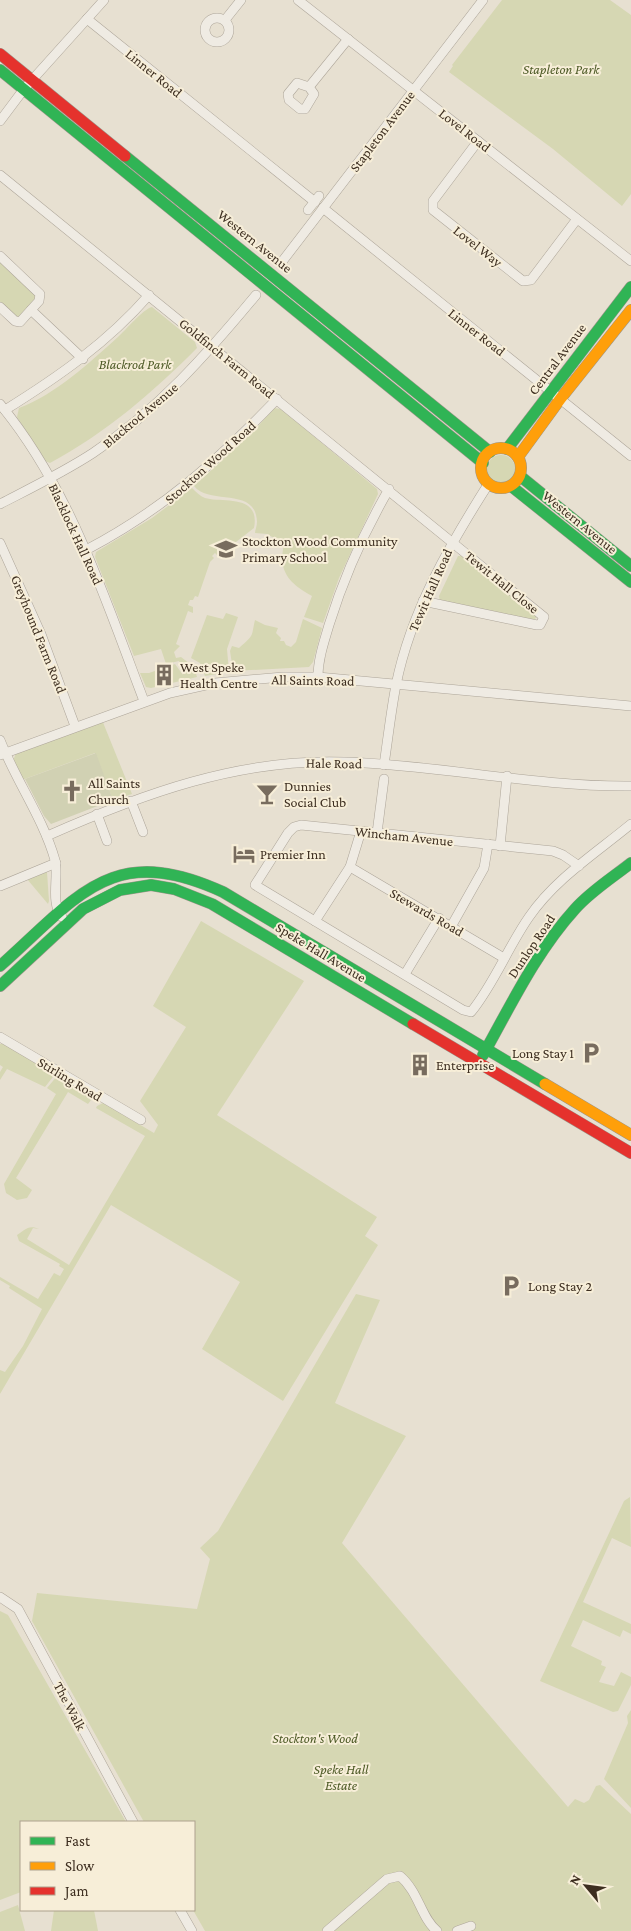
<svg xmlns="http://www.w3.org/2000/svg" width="631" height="1931" font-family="'Crimson Pro',serif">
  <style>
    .green { fill: #d6d7b3 }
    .cemetery { fill: #d1d1b3 }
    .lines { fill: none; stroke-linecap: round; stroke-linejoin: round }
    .street-casing { stroke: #ada599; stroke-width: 10 }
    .fast-casing { stroke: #9c958a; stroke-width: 12 }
    .slow-casing { stroke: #9c958a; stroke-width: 12 }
    .jam-casing { stroke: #9c958a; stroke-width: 12 }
    .street { stroke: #efebe3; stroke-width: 9 }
    .fast { stroke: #30b455; stroke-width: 11 }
    .slow { stroke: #ff9f0a; stroke-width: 11 }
    .jam { stroke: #e5322d; stroke-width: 11 }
    .labels { text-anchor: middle; stroke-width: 4; stroke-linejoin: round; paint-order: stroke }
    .park-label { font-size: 14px; font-style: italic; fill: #4d5a26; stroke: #f7eed8 }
    .street-label { font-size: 14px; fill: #3d2e20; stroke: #f7eed8 }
    .poi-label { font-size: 14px; fill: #3d2e20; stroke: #f7eed8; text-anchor: start }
  </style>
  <rect width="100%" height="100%" fill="#e7e0d1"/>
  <g class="green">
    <path d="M502,0H610L631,15V194L622,206L553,149L449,72L453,66L452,65Z"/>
    <path d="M0,262L37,297L35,301L19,318L0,303Z"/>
    <path d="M152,307L195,342L197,348C152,393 106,433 50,463L45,461L17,417L19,408C56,394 89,363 118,337C126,330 143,309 152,307Z"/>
    <path d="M274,408L281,409L377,489L378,494L339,578L323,623L304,617L312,596C288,583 278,571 284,544L267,534L255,533C255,530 257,526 257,522C256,486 210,506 194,486L253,432Z"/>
    <circle cx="501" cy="469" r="14"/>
    <path d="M192,488C196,492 200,496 205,498C220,503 261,493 254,528L218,556L215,553L212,556L214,558L210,562L198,597L195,596L193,600H190L188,605L193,607V613L188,611L176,644L180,646L174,652L176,658L181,657L194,667L197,677L151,688L146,687L140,673H149L175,664L183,675L179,661L166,664L161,649L134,656L95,557L96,552L152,518Z"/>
    <path d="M458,556H464L536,615V618L533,620L440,601L439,596Z"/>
    <path d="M226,613L238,617L227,649L229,672L205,676L200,663L191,658L207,615L223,619Z"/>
    <path d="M303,619L322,628L313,662L309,667L233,671L230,651L232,646L239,648C255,634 251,637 255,620L265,625L278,628L276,633L281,638L280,641H284L286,645L291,647L296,642Z"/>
    <path d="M102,720L132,794L113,800L95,753L22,780L13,761L16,753Z"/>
    <path d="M47,872L49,901L48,904L27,879Z"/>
    <path d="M201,921L304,981L217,1115L377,1217L365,1236L378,1245L283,1401L202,1349L240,1282L111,1205L0,1394V1370L5,1372L23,1346L42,1309L9,1288L10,1286L0,1280V1277L38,1299L54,1273L60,1276L64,1269L59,1266L60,1264L19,1241L17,1235C24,1231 28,1224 39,1229L33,1228L27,1239L69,1265L145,1136L96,1108L97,1106L103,1103L154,1133L158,1125L140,1101L186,1027L153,1006Z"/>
    <path d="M0,1044H6L56,1073L45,1087L7,1069L0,1080V1072L3,1067L0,1065Z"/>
    <path d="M58,1075L89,1094L91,1100L88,1104L68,1092L16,1178L32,1190L27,1198L17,1200L6,1193L4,1184L56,1094L47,1088Z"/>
    <path d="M356,1294L380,1300L335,1403L406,1436L342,1543L568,1807L575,1799L584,1803L589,1800L596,1786L600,1785L631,1814V1931H205L193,1910L194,1822H144L32,1621L37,1593L197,1609L210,1559L200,1548L218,1531Z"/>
    <path d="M630,1497L631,1547L612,1538L583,1602L631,1624V1634L623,1630L620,1637L583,1620L571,1646L602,1661L601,1665L606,1667L599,1682L614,1686L621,1672L631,1677V1685L618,1711L613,1712L540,1681L624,1501Z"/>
    <path d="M0,1611L8,1615L126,1822H21V1892L0,1900Z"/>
    <path d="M631,1710V1808L604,1779L628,1723L627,1716Z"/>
    <path d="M18,1905L25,1931H0V1912Z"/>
    <path d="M54,1910H94L98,1931H51Z"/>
  </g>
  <path class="cemetery" d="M96,753L113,800L51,824L44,816L25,779Z"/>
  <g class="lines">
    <g class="street-casing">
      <g id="street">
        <path d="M298,0L631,261"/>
        <circle cx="217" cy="30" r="12"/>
        <path d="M87,19L315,202"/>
        <path d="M225,20L241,0"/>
        <path d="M309,87L314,94L305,109H300L289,100L288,94L297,83L309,87L348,39"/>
        <path d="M0,121L24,89L104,0"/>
        <path d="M478,141L433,201V210L523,281L531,280L577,219"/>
        <path d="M0,175L544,617L540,625H537L423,601"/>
        <path d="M323,208L631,456"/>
        <path d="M308,210L319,196"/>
        <path d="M0,256L40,294L39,301L20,322L15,321L0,307"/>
        <path d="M281,263L483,0"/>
        <path d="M31,310L83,359"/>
        <path d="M0,404C71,490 105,599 144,701"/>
        <path d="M5,410C58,377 107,343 149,295"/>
        <path d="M0,504C31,488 64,472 93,453C158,410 207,354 256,295"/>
        <path d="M0,543L41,634L75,726"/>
        <path d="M86,550C164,509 217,461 277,399"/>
        <path d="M318,677C318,659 324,642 329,625C344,577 364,532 389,489"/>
        <path d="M0,740C16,781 43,818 55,860C59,876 50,903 62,917"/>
        <path d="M0,755L170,693L215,683L283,677H318L631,706"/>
        <path d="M384,765C388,738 391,711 396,685C411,611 449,546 489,483"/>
        <path d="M131,801L143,832"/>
        <path d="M97,814L107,841"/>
        <path d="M377,833L384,779"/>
        <path d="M47,836C142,794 240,758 345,762C441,765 535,787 631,786"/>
        <path d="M500,846L507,776"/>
        <path d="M579,866L563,855L553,851L301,825L294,827L288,833L255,885L463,1010L471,1012C494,984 508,947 529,917C555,879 596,853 631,824"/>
        <path d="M350,867L504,958"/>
        <path d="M0,886L56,863"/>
        <path d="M315,921L350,867L361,831"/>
        <path d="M452,925L484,868L488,844"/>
        <path d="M405,974L439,918"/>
        <path d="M0,1037L141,1120"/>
        <path d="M0,1597L18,1609L133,1822"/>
        <path d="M180,1910L192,1931"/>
        <path d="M327,1931L387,1879L400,1876C419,1892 421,1918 437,1931"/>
        <path d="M457,1931L471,1926"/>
      </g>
    </g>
    <g class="fast-casing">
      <g id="fast">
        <path d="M0,70L483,463"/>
        <path d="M125,156L490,452"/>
        <path d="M507,449L631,287"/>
        <path d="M520,476L631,566"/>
        <path d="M511,486L631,582"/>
        <path d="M0,966C79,896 111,841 223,892L545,1084"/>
        <path d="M0,986L83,909L120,890L151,885L174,889L212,904L413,1024"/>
        <path d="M483,1055C511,1005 536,952 575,909C591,891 612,878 631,863"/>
      </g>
    </g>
    <g class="slow-casing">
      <g id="slow">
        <circle cx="501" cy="468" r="20"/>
        <path d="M518,457L561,398L631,310"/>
        <path d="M545,1084L631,1135"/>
      </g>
    </g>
    <g class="jam-casing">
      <g id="jam">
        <path d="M0,54L125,156"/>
        <path d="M413,1024L631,1153"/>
      </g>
    </g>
    <use href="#street" class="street"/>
    <use href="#fast" class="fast"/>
    <use href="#slow" class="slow"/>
    <use href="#jam" class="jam"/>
  </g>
  <defs>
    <g id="school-bare" transform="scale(1.725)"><path d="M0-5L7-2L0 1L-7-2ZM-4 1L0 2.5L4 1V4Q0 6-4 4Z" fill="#786c5e" stroke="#f7eed8" stroke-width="2.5" paint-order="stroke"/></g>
    <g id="building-bare" transform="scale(1.725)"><path d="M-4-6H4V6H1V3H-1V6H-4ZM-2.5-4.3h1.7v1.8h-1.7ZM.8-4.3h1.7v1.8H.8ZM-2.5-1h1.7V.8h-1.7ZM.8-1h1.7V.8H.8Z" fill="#786c5e" stroke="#f7eed8" stroke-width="2.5" paint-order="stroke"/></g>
    <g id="church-bare" transform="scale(1.725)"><path d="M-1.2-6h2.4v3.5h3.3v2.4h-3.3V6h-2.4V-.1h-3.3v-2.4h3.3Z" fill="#786c5e" stroke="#f7eed8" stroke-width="2.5" paint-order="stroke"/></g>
    <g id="bar-bare" transform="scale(1.725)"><path d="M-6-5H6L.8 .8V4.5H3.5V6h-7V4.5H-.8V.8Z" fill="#786c5e" stroke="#f7eed8" stroke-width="2.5" paint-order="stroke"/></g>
    <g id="hotel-bare" transform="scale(1.725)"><path d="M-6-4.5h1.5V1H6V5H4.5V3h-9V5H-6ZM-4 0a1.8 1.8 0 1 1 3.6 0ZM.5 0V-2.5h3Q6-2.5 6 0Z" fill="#786c5e" stroke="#f7eed8" stroke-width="2.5" paint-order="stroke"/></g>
    <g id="parking-bare" transform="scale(1.725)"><path d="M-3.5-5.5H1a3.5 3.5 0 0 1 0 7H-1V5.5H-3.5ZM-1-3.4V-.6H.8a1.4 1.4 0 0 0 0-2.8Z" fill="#786c5e" stroke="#f7eed8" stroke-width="2.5" paint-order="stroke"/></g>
  </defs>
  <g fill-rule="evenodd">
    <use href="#school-bare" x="226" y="549"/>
    <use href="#building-bare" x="164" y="675"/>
    <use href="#church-bare" x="72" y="791"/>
    <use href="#bar-bare" x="267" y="794"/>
    <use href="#hotel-bare" x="244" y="854"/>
    <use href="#parking-bare" x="591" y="1053"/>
    <use href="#building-bare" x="420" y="1065"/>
    <use href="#parking-bare" x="511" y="1286"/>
  </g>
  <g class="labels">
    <g class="park-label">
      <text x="561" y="74">Stapleton Park</text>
      <text x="135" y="369">Blackrod Park</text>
      <text x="315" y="1743">Stockton's Wood</text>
      <text x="341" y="1774">Speke Hall<tspan x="341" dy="16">Estate</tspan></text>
    </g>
    <g class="street-label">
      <text transform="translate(154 73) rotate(39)" y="5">Linner Road</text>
      <text transform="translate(465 130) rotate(38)" y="5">Lovel Road</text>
      <text transform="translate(382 131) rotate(-53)" y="5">Stapleton Avenue</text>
      <text transform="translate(255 241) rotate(39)" y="5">Western Avenue</text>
      <text transform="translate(478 246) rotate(38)" y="5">Lovel Way</text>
      <text transform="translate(477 332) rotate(38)" y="5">Linner Road</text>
      <text transform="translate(227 358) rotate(39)" y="5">Goldfinch Farm Road</text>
      <text transform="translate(557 359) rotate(-53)" y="5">Central Avenue</text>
      <text transform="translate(140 415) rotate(-40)" y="5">Blackrod Avenue</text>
      <text transform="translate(210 462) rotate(-42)" y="5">Stockton Wood Road</text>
      <text transform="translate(580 522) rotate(39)" y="5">Western Avenue</text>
      <text transform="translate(76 534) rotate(65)" y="5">Blacklock Hall Road</text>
      <text transform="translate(502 582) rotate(39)" y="5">Tewit Hall Close</text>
      <text transform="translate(430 590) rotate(-66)" y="5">Tewit Hall Road</text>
      <text transform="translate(39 634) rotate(68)" y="5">Greyhound Farm Road</text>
      <text transform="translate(313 680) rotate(1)" y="5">All Saints Road</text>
      <text transform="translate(334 763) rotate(1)" y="5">Hale Road</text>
      <text transform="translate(404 836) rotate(6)" y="5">Wincham Avenue</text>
      <text transform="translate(427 912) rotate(30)" y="5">Stewards Road</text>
      <text transform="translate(531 946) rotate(-56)" y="5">Dunlop Road</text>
      <text transform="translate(321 952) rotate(31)" y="5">Speke Hall Avenue</text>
      <text transform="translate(70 1079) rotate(31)" y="5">Stirling Road</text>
      <text transform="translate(70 1706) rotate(62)" y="5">The Walk</text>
    </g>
    <g class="poi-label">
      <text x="242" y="546">Stockton Wood Community<tspan x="242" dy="16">Primary School</tspan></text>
      <text x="180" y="672">West Speke<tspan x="180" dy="16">Health Centre</tspan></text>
      <text x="88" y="788">All Saints<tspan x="88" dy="16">Church</tspan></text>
      <text x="284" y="791">Dunnies<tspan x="284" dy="16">Social Club</tspan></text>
      <text x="260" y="859">Premier Inn</text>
      <text x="574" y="1058" text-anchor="end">Long Stay 1</text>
      <text x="436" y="1070">Enterprise</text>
      <text x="528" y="1291">Long Stay 2</text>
    </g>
  </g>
  <rect x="20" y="1821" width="175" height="90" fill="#f7eed8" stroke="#ada18e"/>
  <rect x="30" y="1837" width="25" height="8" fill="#30b455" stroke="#ada18e"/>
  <text x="65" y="1846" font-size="15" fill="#3d2e20">Fast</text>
  <rect x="30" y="1862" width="25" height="8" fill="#ff9f0a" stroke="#ada18e"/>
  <text x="65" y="1871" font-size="15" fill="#3d2e20">Slow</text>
  <rect x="30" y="1887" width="25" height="8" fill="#e5322d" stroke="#ada18e"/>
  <text x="65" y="1896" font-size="15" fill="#3d2e20">Jam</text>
  <g transform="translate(586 1886) rotate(299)" stroke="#f7eed8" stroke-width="4" paint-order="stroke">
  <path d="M0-4L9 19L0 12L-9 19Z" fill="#3d2e20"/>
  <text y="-8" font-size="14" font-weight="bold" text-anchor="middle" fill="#3d2e20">N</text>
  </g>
</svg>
